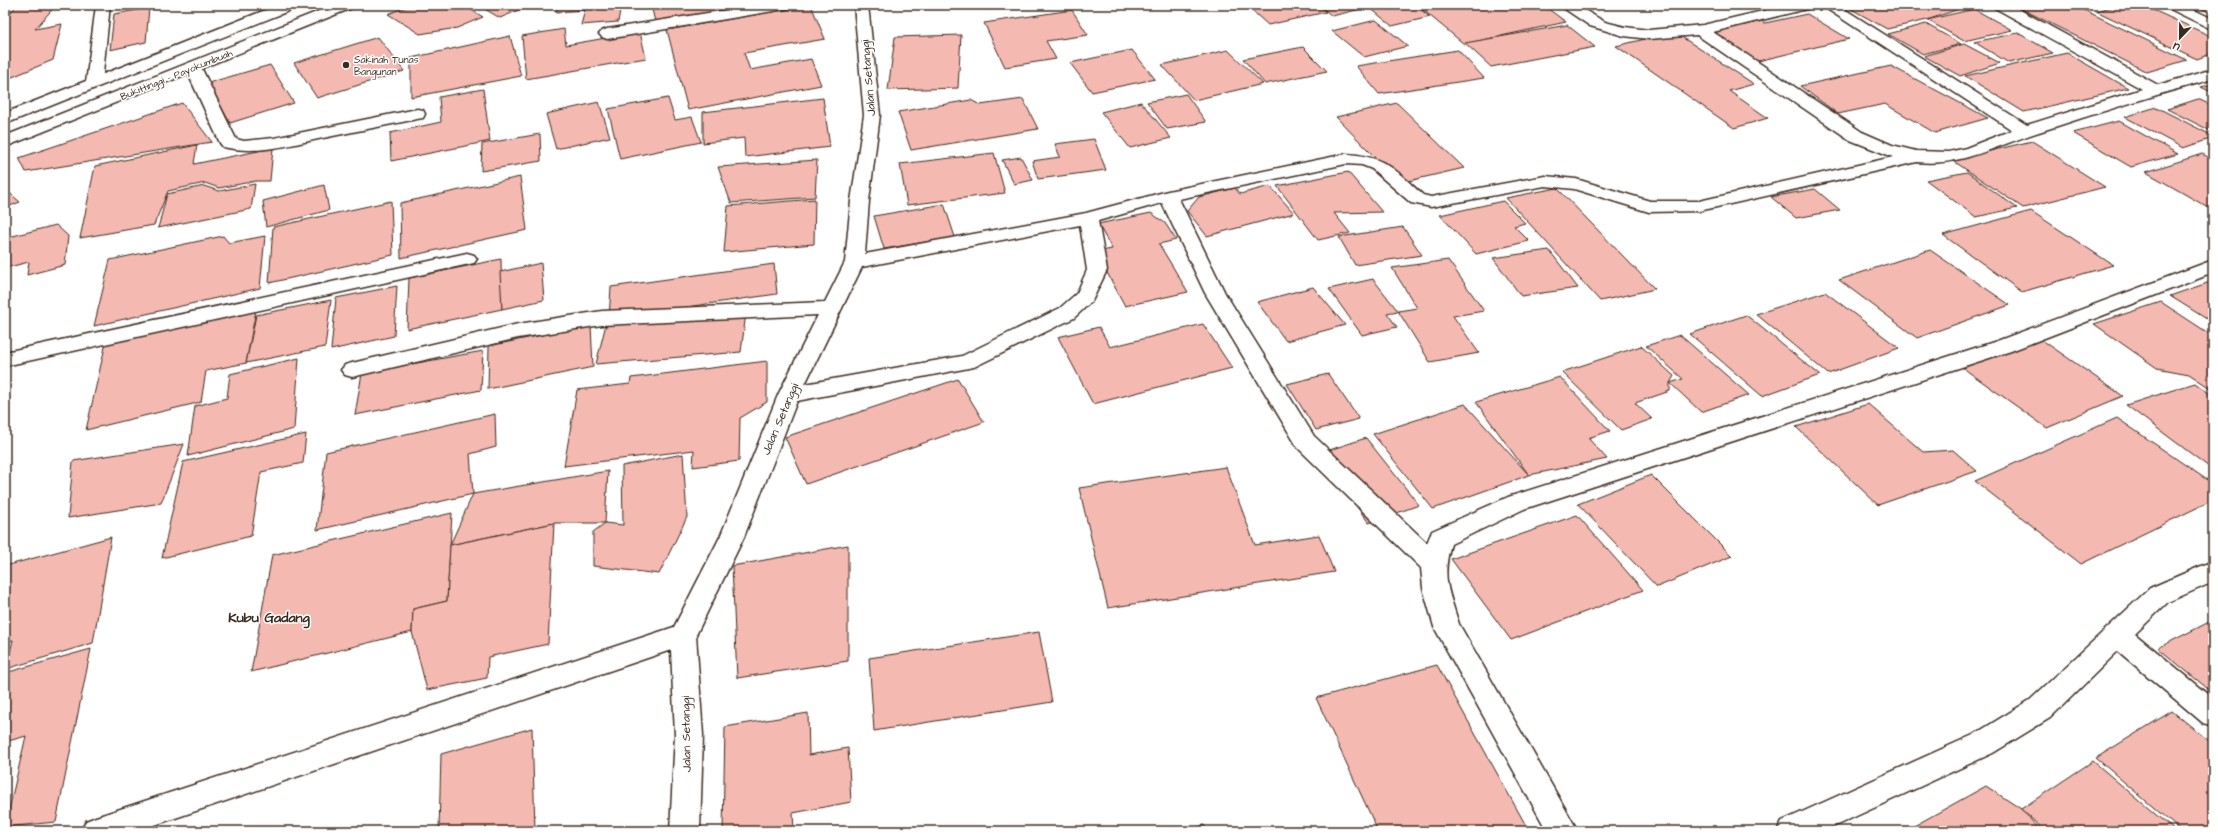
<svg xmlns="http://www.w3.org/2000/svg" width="2218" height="836" font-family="'Architects Daughter',sans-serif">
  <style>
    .building { fill: #f4b9b1; stroke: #3b2a1e }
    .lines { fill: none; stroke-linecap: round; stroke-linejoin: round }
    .service-casing { stroke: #3b2a1e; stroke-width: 3 }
    .minor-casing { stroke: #3b2a1e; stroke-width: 3 }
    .trunk-casing { stroke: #3b2a1e; stroke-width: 3 }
    .service { fill: #fff; fill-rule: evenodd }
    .minor { fill: #fff; fill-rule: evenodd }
    .trunk { fill: #fff; fill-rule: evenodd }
    .poi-dot { fill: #3b2a1e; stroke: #fff; stroke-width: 1.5 }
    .labels { text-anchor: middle; stroke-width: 3; stroke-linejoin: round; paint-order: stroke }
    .far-poi-label { font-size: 10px; fill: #3b2a1e; stroke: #fff; text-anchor: start }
    .far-street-label { font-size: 10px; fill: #3b2a1e; stroke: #fff }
    .street-label { font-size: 12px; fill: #3b2a1e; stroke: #fff }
    .quarter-label { font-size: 14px; font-weight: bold; fill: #3b2a1e; stroke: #fff }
  </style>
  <rect width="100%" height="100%" fill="#fff"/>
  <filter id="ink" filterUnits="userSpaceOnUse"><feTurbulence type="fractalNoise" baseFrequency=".025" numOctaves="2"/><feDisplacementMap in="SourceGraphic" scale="8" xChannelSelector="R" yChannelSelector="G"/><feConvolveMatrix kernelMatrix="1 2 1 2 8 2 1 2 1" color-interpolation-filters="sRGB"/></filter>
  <g filter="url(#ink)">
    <g class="building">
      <path d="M17,5H56L35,29L62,24L53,60L5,80V19Z"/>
      <path d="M411,5H463L483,17L457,28L420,34L388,14Z"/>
      <path d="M478,5H531L500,18Z"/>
      <path d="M558,5H621L618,22L581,25L585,10L556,12Z"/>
      <path d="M651,5H764L655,22Z"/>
      <path d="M811,5L825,39L744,53L750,70L811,59L821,85L688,110L667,30Z"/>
      <path d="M1246,5H1318L1326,12L1268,25Z"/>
      <path d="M1319,5H1415L1430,17L1392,26L1369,7L1332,16Z"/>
      <path d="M1417,5H1543L1566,22L1464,44Z"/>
      <path d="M1844,5H1960L1965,7L1927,20L1887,29Z"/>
      <path d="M2014,5H2074L2187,60L2147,72Z"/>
      <path d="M2118,5H2142L2213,37V53L2197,59L2096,11Z"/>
      <path d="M2193,5H2213V14Z"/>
      <path d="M149,8L146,42L110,50L114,14Z"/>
      <path d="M1974,9L2012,30L1964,41L1927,20Z"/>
      <path d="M1072,10L1088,35L1046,41L1056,59L1005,67L984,23Z"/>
      <path d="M1807,14L1849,39L1754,62L1706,31L1758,19L1765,23Z"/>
      <path d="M1376,20L1408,46L1364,57L1332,31Z"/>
      <path d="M1926,24L1961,44L1923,54L1888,34Z"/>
      <path d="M1567,25L1595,47L1491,67L1465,43Z"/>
      <path d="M564,29L566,45L640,32L646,58L526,79L522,36Z"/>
      <path d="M1674,32L1754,84L1729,91L1768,118L1734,128L1616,46Z"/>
      <path d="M2018,33L2053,53L2009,63L1974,42Z"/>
      <path d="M961,35L958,88L888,90L895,37Z"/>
      <path d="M510,36L521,76L411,97V58Z"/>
      <path d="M378,37L404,71L317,98L294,63Z"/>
      <path d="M1964,44L2000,63L1960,76L1924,56Z"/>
      <path d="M1303,47L1327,71L1265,84L1243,59Z"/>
      <path d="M1132,50L1155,79L1092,92L1070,63Z"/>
      <path d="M1228,50L1263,84L1194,100L1162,65Z"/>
      <path d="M1458,50L1484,78L1379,94L1356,66Z"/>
      <path d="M2067,53L2128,88L2024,112L1965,76Z"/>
      <path d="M270,65L294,103L230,123L208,83Z"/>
      <path d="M1891,66L1988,118L1935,133L1885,104L1838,114L1800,86Z"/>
      <path d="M2213,84V93L2201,87Z"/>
      <path d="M483,89L490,141L391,161L390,133L441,122L439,97Z"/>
      <path d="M1186,94L1206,122L1167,129L1147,102Z"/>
      <path d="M668,98L675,120L692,117L701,142L620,159L608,109Z"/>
      <path d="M823,98L830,147L745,157L744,138L703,143V112Z"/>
      <path d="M1023,99L1038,129L911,150L898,112L971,100L980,105Z"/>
      <path d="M2198,99L2213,106V132L2167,109Z"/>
      <path d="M599,102L610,137L556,149L546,114Z"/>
      <path d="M1141,102L1171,138L1130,148L1101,112Z"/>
      <path d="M182,103L212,142L26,172L19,158Z"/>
      <path d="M1397,103L1464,168L1400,183L1336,117Z"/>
      <path d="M2156,107L2213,136V138L2183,148L2125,117Z"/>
      <path d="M2119,121L2178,154L2131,167L2073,133Z"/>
      <path d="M540,134L541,161L481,171L482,144Z"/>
      <path d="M1094,139L1106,170L1038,179L1032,161L1060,157L1055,144Z"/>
      <path d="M2032,141L2105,187L2023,208L1952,160Z"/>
      <path d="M197,145L194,164L273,148L270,181H256L219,188L205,183L168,191L154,225L80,238L95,166Z"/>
      <path d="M994,153L1005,193L907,205L900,164Z"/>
      <path d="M2202,154L2213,161V206L2209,208L2146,172Z"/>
      <path d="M1021,157L1033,180L1014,184L1002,160Z"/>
      <path d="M817,160L815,197L731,203L718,167Z"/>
      <path d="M1348,172L1382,212L1334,213L1350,233L1318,240L1277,186Z"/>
      <path d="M1967,172L2017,208L1976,217L1926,180Z"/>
      <path d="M520,177L527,230L401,258L400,203Z"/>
      <path d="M255,184L251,209L158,228L167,194L204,186L219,191Z"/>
      <path d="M324,185L329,210L266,227L263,201Z"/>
      <path d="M1270,186L1294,213L1207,236L1187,211L1199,197L1235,188L1240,194Z"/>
      <path d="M1557,188L1655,289L1600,301L1506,198Z"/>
      <path d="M5,189L20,202L5,208Z"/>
      <path d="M1815,189L1840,210L1796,218L1771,197Z"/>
      <path d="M815,199L814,244L724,252L728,206Z"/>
      <path d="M391,201L393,255L269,283L273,227Z"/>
      <path d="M1503,201L1525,223L1514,226L1529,241L1476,254L1440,215Z"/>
      <path d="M944,204L955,237L884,249L874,216Z"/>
      <path d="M2031,211L2113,265L2022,292L1943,235Z"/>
      <path d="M1151,213L1165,223L1176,240L1159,244L1188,292L1125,306L1096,252L1112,249L1098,224Z"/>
      <path d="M56,225L68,236L65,265L27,275L29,262L5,268V238Z"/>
      <path d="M1403,227L1422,255L1355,265L1339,237Z"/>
      <path d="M223,236L229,243L265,236L260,288L94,326L110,260Z"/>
      <path d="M1549,250L1578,288L1521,296L1493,258Z"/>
      <path d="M1930,250L2010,305L1917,338L1839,280Z"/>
      <path d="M501,259L502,309L407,329L409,278Z"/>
      <path d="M1448,260L1484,311L1453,316L1479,353L1430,362L1398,311L1417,308L1392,268Z"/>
      <path d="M541,263L544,300L502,309L500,272Z"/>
      <path d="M774,264L777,294L609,318L611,287Z"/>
      <path d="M1373,279L1398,311L1387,313L1397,327L1362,335L1329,289Z"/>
      <path d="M2213,281V323L2170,296Z"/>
      <path d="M397,286L394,336L331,350L336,298Z"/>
      <path d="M1313,287L1345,325L1286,341L1257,302Z"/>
      <path d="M1825,292L1899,348L1828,374L1756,314Z"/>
      <path d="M331,300L325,347L246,363L256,315Z"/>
      <path d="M2161,302L2213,336V390L2189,374L2157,368L2094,324Z"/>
      <path d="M257,305L246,363L206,371L201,402L86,430L107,338Z"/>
      <path d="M746,313L741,352L596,364L606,324Z"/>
      <path d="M1746,315L1820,375L1762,396L1690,334Z"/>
      <path d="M1203,324L1232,368L1093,404L1058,337L1099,327L1110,347Z"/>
      <path d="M591,325L593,367L488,389L489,346Z"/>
      <path d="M1680,335L1749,395L1701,412L1670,383L1683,379L1646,346Z"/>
      <path d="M2039,338L2123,396L2047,428L1963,368Z"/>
      <path d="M1641,346L1674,376L1670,383V391L1635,403L1652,419L1621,430L1562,372Z"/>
      <path d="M483,351L481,390L355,415L362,373Z"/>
      <path d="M299,358L294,429L188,456L195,406L227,398L230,374Z"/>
      <path d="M767,361V402L740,418L739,461L693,467L694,450L564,466L577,390L630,384L631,378Z"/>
      <path d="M1328,374L1359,419L1316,430L1287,384Z"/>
      <path d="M1560,377L1610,431L1588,438L1607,459L1529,475L1476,402Z"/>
      <path d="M958,379L984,422L806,484L785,437Z"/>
      <path d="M2195,383L2213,396V470L2126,405Z"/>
      <path d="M1465,404L1529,475L1433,509L1373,434Z"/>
      <path d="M1868,404L1923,452L1953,450L1977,471L1878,505L1796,427Z"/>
      <path d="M495,414L496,447L470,454L473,494L317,530L326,452Z"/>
      <path d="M2117,418L2213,484V500L2081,564L1975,481Z"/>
      <path d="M306,434L303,463L261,472L251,536L162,558L183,462Z"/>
      <path d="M1366,438L1419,505L1369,523L1317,454Z"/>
      <path d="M184,444L161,503L68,518L73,461Z"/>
      <path d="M683,454L687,517L659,574L593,566V532L605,523L623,525L622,466Z"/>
      <path d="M1226,467L1255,545L1319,535L1334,572L1108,608L1079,488Z"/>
      <path d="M608,471L605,523H554L450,545L473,494Z"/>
      <path d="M1651,475L1732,556L1657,587L1578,504Z"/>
      <path d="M452,513L447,601L413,609L412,632L251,672L272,555Z"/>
      <path d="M1577,515L1643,590L1511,640L1451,559Z"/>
      <path d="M554,523L548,644L488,657L487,678L427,690L412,632L413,609L447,601L450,545Z"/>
      <path d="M111,537L93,643L6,669L13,640L5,642V566Z"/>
      <path d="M848,545V661L737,678L732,566Z"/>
      <path d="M2213,620V693L2158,648Z"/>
      <path d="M1039,632L1052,702L874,731L869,658Z"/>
      <path d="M91,649L56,822L5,827L26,736L5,742V673Z"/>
      <path d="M1437,665L1529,831H1378L1316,698Z"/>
      <path d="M2172,711L2213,744V831H2181L2096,758Z"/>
      <path d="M808,713L809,755L848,748L851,802L793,813L794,831H723L725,727Z"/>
      <path d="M532,728L535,829L439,831L441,754Z"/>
      <path d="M2093,761L2175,831H2045L2021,809Z"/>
      <path d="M1986,786L2021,809L2041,831H1905Z"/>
      <path d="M1204,825L1207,831H1186Z"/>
    </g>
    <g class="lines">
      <g class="service-casing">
        <path id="service" d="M758,5H792L790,8L785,9L607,39L602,37L599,34L602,31L607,29Z"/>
      </g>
      <g class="minor-casing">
        <g id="minor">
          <path d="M96,5H110L102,83L100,86H88L86,83Z"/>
          <path d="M854,5H868L880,115L869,201L865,254L1086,213L1168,191L1346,154C1386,156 1395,170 1423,195L1431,197L1545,176L1576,179L1650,201H1699L1893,157L1850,140L1697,35L1649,39L1624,36L1590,26L1559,5H1576L1605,22L1625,27L1649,30L1703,25L1788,5H1813L1811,8L1713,32L1862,132L1892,145L1916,151L1949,152L1966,148L2012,130L1821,5H1838L2027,125L2142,89L1995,8L1993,5H2011L2158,85L2213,69V79C2155,95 2096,113 2039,132C1998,145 1961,167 1917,162L1699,211L1649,212L1574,189L1545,186L1431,207L1411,203L1372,169L1362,165L1346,164L1179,199L1225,293L1314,436L1427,543L1432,531L1508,497L1997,341L2213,260V273L2011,351L1524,509L1451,544C1441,578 1449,592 1459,624L1578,831H1547L1434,627L1423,588L1421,568L1298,448L1205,293L1162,203L1098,221L1107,270L1092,301L1074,318L974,367L797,401L744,537L696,635L703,735L700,831H670L675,735L671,650L137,831H81L86,821L96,817L674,627L720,537L778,395L818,315L602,325L518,338L352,377L345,375L341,370L345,365L352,363L518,324L602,311L825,302L845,262L851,201L864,115ZM1080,225L1087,270L1077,293L1060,308L962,356L805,384L862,267Z"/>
          <path d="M2166,5H2184L2213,19V30L2168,8Z"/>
          <path d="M193,62L199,64L201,67L236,139L244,141L274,138L417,109L423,110L425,114L423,118L417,119C386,125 354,132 323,138C290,145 257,155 223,147L220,143L185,67L187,64Z"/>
          <path d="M467,253L474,255L477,259L474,263L5,366V352Z"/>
          <path d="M2213,561V582L2168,602L2135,634L2213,698V726L2203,723L2118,651L2050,718L1993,753L1824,831H1777L1782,821L1973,735L2030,700L2150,588Z"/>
        </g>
      </g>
      <g class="trunk-casing">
        <g id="trunk">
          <path d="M278,5H298L296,8L5,124V113Z"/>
          <path d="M334,5H354L352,8L5,147V136Z"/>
        </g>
      </g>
      <use href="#service" class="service"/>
      <use href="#minor" class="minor"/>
      <use href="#trunk" class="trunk"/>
    </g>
  </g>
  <circle class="poi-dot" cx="346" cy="65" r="4"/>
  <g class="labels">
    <g class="far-poi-label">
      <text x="354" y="63">Sakinah Tunas<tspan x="354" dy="12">Bangunan</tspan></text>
    </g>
    <g class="far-street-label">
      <text transform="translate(176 74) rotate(-22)" y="4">Bukittinggi - Payokumbuah</text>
    </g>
    <g class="street-label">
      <text transform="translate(868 78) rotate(-95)" y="4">Jalan Setanggi</text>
      <text transform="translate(780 419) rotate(-67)" y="4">Jalan Setanggi</text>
      <text transform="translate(686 734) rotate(-91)" y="4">Jalan Setanggi</text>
    </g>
    <g class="quarter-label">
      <text x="269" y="622">Kubu Gadang</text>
    </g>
  </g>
  <rect width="2218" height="836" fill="none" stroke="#fff" stroke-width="20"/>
  <rect x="10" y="10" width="2198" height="816" fill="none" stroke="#3b2a1e" stroke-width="1.5" filter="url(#ink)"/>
  <g transform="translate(2180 38) rotate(202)" stroke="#ffffff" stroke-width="3" paint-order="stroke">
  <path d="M0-3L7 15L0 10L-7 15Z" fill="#3b2a1e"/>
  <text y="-6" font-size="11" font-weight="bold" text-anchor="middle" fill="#3b2a1e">U</text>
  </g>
</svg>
